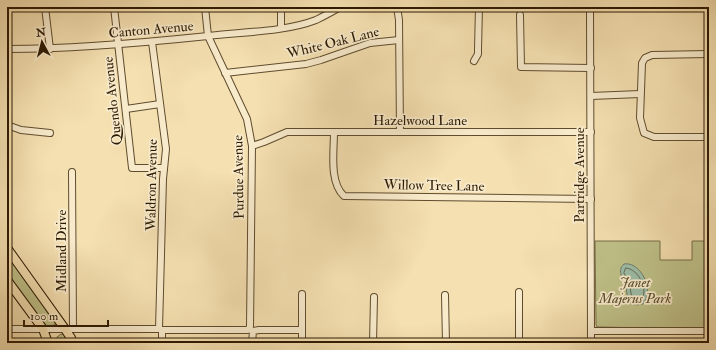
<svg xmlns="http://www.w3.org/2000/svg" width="716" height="350" font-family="'IM FELL Double Pica',serif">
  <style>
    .green { fill: #bfc189; stroke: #766e46 }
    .water { fill: #9dbda8; stroke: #707c66 }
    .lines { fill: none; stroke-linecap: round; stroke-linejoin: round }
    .shore { stroke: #656c56; stroke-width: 1 }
    .minor-casing { stroke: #5f4c2e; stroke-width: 8 }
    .major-casing { stroke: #2d1a03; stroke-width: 10 }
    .minor { stroke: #f8ebcc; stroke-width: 6 }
    .major { stroke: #f5e0b1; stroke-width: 8 }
    .labels { text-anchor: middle; stroke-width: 3.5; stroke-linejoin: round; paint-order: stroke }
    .street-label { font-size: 14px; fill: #2d1a03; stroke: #f8ebcc }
    .park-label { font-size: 14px; font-style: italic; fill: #594c2b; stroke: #f8ebcc }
  </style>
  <rect width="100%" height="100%" fill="#f5e0b1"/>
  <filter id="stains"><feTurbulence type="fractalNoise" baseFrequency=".005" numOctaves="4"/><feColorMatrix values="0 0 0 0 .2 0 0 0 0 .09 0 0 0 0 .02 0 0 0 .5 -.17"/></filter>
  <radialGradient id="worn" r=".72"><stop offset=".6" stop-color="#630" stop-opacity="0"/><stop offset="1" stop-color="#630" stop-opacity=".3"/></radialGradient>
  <g class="green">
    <path d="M595,241H660V260H692V241H709V329L597,327L596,325Z"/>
    <path d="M7,253L56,322L55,325L46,326L42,323L7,274Z"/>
    <path d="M61,334L64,335L68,343H56L57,337Z"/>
  </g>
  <path class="water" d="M624,264C641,261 655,291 643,304L636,305L628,301C627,296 627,292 626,288C624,279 616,271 624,264Z"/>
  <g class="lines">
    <path class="shore" d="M626,268C639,269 650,291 640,301H637L632,299L630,287L624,273Z"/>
    <g class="minor-casing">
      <g id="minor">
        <path d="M45,7L50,49"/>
        <path d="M114,7L132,168H164"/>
        <path d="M397,7L399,20L400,132"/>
        <path d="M590,7L591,343"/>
        <path d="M520,15L521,67L591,68"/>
        <path d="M281,28V7"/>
        <path d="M7,49C74,49 141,43 208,36C241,32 285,32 316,20C324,16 332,12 340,7"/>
        <path d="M709,54L652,55L645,58L642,63L640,118L644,133L654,137H709"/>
        <path d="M474,61L478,54V49L479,7"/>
        <path d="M225,73L306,64L321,60L370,43L399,40"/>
        <path d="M591,96L640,94"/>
        <path d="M126,109L160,104"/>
        <path d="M7,125L21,130L50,133"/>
        <path d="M334,132C334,152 329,182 344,196L591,199"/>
        <path d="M252,146L264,142L287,132H591"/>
        <path d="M72,172L73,329"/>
        <path d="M445,295L446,343"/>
        <path d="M7,329H159L163,179L166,149L152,42"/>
        <path d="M591,331H709"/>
        <path d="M162,343V330H248L250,327L252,146L247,119L208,36L205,7"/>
        <path d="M252,343L253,331L259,330H302"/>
        <path d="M302,343V294"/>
        <path d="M373,343L374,297"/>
        <path d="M519,343V292"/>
      </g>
    </g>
    <g class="major-casing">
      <g id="major">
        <path d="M7,248L65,329L71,338L72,343"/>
        <path d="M7,280L43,329L48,343"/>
      </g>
    </g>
    <use href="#minor" class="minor"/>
    <use href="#major" class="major"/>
  </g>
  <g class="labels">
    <g class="street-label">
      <text transform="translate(151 29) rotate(-5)" y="5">Canton Avenue</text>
      <text transform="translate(333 42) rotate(-14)" y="5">White Oak Lane</text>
      <text transform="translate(112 101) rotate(-96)" y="5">Quendo Avenue</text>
      <text x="420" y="125">Hazelwood Lane</text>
      <text transform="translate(579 175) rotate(-90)" y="5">Partridge Avenue</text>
      <text transform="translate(238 177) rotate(-91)" y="5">Purdue Avenue</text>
      <text transform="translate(151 185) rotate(-89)" y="5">Waldron Avenue</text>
      <text transform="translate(434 185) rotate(1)" y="5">Willow Tree Lane</text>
      <text transform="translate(61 251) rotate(-90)" y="5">Midland Drive</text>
    </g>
    <g class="park-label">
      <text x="635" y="287">Janet<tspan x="635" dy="16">Majerus Park</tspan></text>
    </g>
  </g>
  <rect width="716" height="350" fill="none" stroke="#f5e0b1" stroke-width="24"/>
  <rect x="8" y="8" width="700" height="334" fill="none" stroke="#2d1a03" stroke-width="2"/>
  <rect x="12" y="12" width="692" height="326" fill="none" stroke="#2d1a03"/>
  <g transform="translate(42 42) rotate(353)" stroke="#f8ebcc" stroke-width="3" paint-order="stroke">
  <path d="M0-3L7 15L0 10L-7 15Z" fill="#2d1a03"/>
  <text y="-6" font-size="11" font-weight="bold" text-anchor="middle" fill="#2d1a03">N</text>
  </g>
  <path d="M24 320v6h84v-6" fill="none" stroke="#2d1a03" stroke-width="2"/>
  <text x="30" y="320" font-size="12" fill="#2d1a03" stroke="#f8ebcc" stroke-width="3" paint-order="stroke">100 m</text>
  <rect width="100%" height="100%" filter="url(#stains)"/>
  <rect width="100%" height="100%" fill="url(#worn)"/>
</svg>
